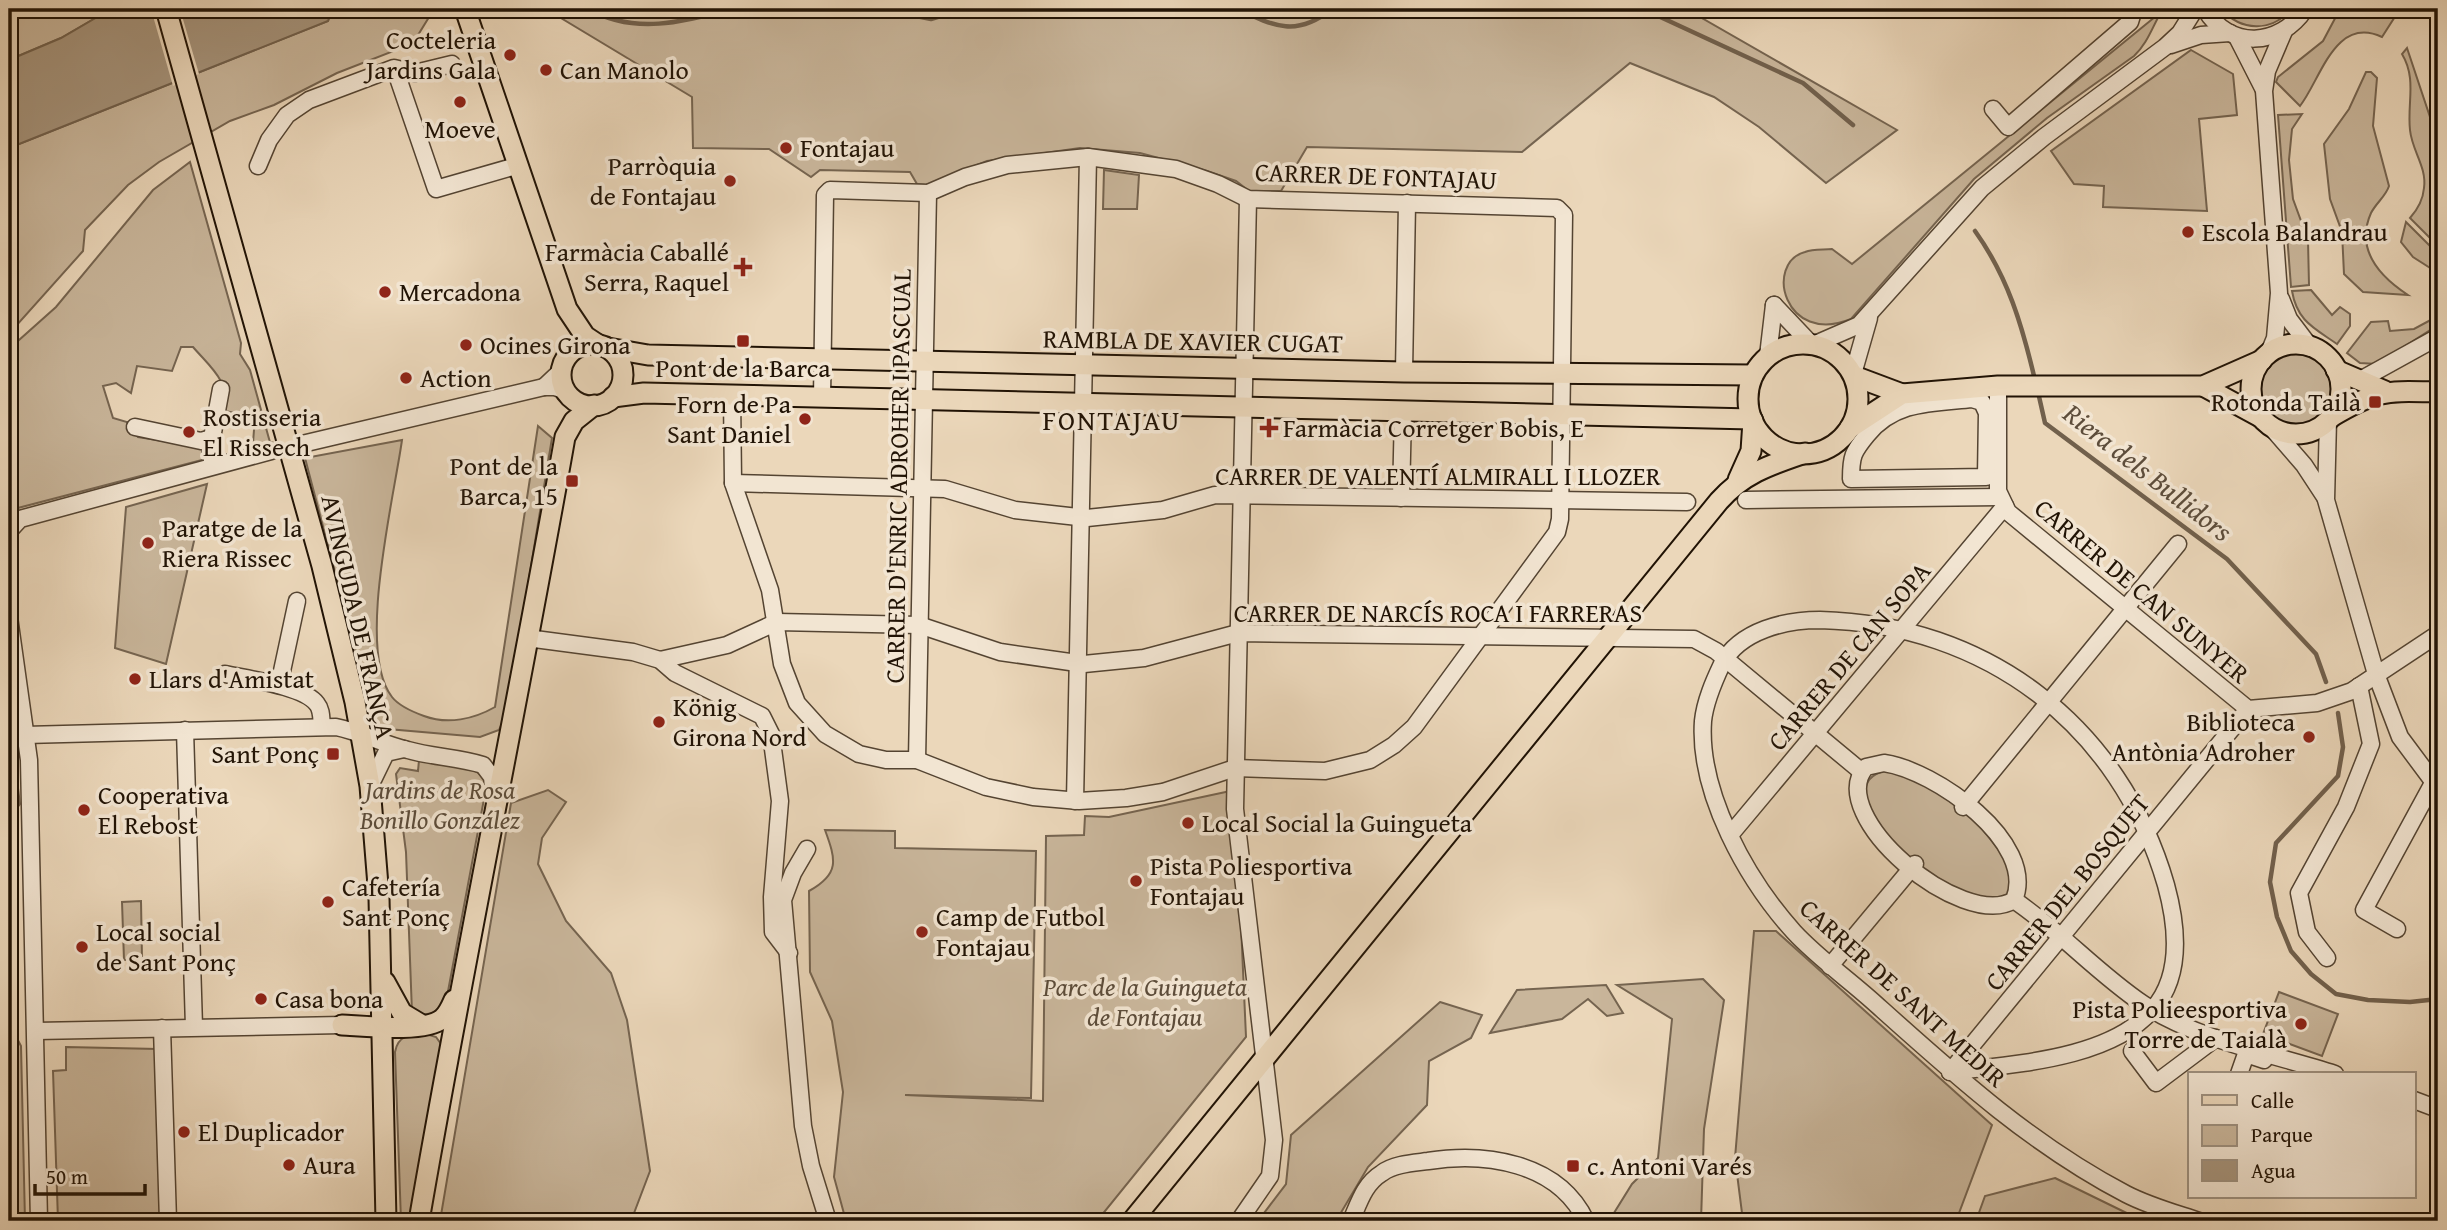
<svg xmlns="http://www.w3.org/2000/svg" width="2447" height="1230" font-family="'Gentium Book Plus',serif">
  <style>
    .green { fill: #c9b69b; stroke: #756450; stroke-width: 2 }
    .water { fill: #a6947c; stroke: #71604c; stroke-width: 2 }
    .pier { fill: #ebd7ba }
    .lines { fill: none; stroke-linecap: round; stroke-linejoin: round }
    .stream { stroke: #71604c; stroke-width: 4.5 }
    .minor-casing { stroke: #544432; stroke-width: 19 }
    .major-casing { stroke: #211305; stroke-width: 23 }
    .minor { stroke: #f2e5d2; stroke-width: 16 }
    .major { stroke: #ebd7ba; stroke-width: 19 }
    .poi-dot { fill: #8f2418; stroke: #f2e5d2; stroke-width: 2.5 }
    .labels { text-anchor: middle; stroke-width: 7; stroke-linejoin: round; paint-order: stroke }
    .poi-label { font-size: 26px; fill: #211305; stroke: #f2e5d2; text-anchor: start }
    .street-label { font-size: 26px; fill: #211305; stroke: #f2e5d2 }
    .park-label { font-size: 26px; font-style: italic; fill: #5c4c3a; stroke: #f2e5d2 }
    .neighbourhood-label { font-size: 28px; letter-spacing: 2px; fill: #211305; stroke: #f2e5d2 }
    .water-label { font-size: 28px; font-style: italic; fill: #5d4d3b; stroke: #f2e5d2 }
  </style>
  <rect width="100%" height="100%" fill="#ebd7ba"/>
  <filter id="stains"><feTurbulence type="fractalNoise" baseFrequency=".00286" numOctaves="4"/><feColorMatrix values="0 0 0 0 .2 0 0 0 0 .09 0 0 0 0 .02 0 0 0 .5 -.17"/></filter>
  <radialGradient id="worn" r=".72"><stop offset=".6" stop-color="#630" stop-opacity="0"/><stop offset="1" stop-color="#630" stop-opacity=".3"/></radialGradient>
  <g class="green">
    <path d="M9,9H111L61,38L9,60Z"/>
    <path d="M332,9H434L418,35L404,47L337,73L274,105L230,121L159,162L128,185L85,230L83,251L16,326L9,329V148L328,21Z"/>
    <path d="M546,9H1686L1897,130L1826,183L1759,127L1714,97L1630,63L1522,152L1307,147L1281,191H1249L1236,181L1207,171L1140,153L1080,148L987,161L927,185L917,184L910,172L820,170L811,177L769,149L693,148L692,97Z"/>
    <path d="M2221,9H2291C2271,33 2241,31 2221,9Z"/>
    <path d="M2340,9H2394L2396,15L2382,37C2335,15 2321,79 2300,106L2276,82L2278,77L2323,41Z"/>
    <path d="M2161,12C2152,28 2147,44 2134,56L2047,118L1974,179L1851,319C1784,346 1764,263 1805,252C1813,249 1824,250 1832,249L1852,264Z"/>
    <path d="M2407,48L2438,141V246L2410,218C2418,209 2423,200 2424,188C2427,167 2412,151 2410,130C2407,103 2417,79 2402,54Z"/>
    <path d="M2191,50L2233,74L2237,115L2199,119L2207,211L2103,207L2104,186L2074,184L2051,151Z"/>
    <path d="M2366,72H2371L2377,78L2373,126L2389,186C2386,196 2376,203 2371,213C2355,249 2379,276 2408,295L2363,292L2344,274L2342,232L2330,199L2324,144L2349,109Z"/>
    <path d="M2302,114L2292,129L2289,160L2293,199L2308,240L2309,285L2291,287L2278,115Z"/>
    <path d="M190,162L241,343L240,354L250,370L271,446L253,443L255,417L225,411C229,380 212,369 193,347H181L172,371L137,366L131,393L116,383L103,386L113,418L127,422L138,437L202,447V460L18,508L9,514V349L56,307L153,190Z"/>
    <path d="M1104,170L1139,175L1137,209H1103Z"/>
    <path d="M2406,222L2438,254V273L2413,257L2401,242Z"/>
    <path d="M2311,290L2332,315L2340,307L2350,314V326L2337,344C2314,328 2297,321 2292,291Z"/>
    <path d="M2438,316V325L2377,364L2360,363L2347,353L2371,322L2388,321L2390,331L2414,329Z"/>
    <circle cx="2296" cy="389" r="37"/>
    <path d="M538,426L552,438L507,713L499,730L480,737L376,728L305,458L402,440C394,498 356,651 392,697C399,706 413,712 424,716C448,725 474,719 495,707Z"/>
    <path d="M207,484L166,664L115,648L126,507Z"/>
    <path d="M9,717L20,804L14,812L18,820L17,902L9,904Z"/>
    <path d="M419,760C442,763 475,761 487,783L446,1002C435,1014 428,1016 412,1013L406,852L396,774L400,768L418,771Z"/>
    <path d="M1889,770C1949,788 1981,821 2014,872L2009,898C2000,899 1986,902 1977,899C1962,895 1942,884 1929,876C1904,859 1827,781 1889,770Z"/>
    <path d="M548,790L566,802L542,838L538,864L566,921L611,973L627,1020L650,1171L631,1221H440L511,803Z"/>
    <path d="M1235,790L1246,1037L1097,1221H846L834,1177L843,1092L832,1021L810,972L809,891C840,874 836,860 825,830L895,831V848L1036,851L1031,1098L905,1095L1043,1101L1046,836L1084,835L1085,816L1109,817Z"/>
    <path d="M141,901L142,959L124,960L122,902Z"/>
    <path d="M1754,931H1776L1992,1125L1956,1221H1743L1735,1158Z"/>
    <path d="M1703,979L1724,1000L1704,1129L1701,1221H1609L1632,1184L1658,1158L1672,1019L1617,985Z"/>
    <path d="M1606,985L1623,1013L1607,1016L1588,999L1562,1019L1490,1033L1517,990Z"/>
    <path d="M2279,992L2338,1014L2322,1056L2263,1034Z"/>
    <path d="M1440,1002L1482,1015L1471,1038L1429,1061L1427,1105L1368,1167L1336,1221H1258L1286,1184L1291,1135Z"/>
    <path d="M9,1023L21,1046L25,1221H9Z"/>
    <path d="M426,1034L436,1037L441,1044L411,1221H401L395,1052C398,1035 410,1034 426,1034Z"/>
    <path d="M66,1047L158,1049L161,1221H58L53,1071L66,1070Z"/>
    <path d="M2055,1178L2143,1221H1976L1985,1196Z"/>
  </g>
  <path class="water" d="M111,9H332L328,21L9,148V60L61,38Z"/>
  <path class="pier" d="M151,9H180L199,74L173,86Z"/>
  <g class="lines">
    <g class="stream">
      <path d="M589,9C633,35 684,22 731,9"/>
      <path d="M881,9L931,19L963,9"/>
      <path d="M1238,9C1275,27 1297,37 1332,9"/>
      <path d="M1643,9L1803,83L1853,125"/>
      <path d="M1975,231C2008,277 2022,325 2035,380"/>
      <path d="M2038,392L2045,423L2227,559L2316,654L2326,682"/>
      <path d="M2338,713L2343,747L2338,776L2276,843L2270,882L2277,917L2291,951L2311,974L2336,994L2368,1000L2410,1002L2438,999"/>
    </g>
    <g class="minor-casing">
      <g id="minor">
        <path d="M2205,9C2229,50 2280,47 2305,9"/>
        <path d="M2237,37L2263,88"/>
        <path d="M2171,45L2201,35L2230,33"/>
        <path d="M401,70L398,78L436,189L516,166"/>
        <path d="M1993,109L2008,127L2130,22L2134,9"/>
        <path d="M258,166L269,140L287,115L309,100L394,68L415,73L452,64"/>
        <path d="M2281,299L2289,319L2311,348"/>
        <path d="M1774,305L1811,344"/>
        <path d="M1813,345L1859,325L1982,188L2044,137L2165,47L2180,33L2195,9"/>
        <path d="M2268,355L2275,338L2279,293L2264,91L2267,71L2284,31"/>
        <path d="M1768,356L1774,305"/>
        <path d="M561,371L544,387H555L566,391"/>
        <path d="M1404,372L1407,203"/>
        <path d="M1853,374L1869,318"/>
        <path d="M2362,379L2438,337"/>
        <path d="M1998,386V491L2008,512L2248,709L2317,703L2352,691L2438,634"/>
        <path d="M732,395L733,483L770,590L782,664L797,703L825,734L859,754L886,760H917L986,787L1033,797L1079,801L1126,798L1163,792L1235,768L1325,771L1370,760L1394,745L1414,727L1557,532L1560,519L1564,215L1557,208L1248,199L1218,184L1176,169L1088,157L1007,165L965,177L928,193L830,190L825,195L822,398"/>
        <path d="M1972,399L1982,402L1987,413L1986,477L1851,479C1851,456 1853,452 1867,435C1894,401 1932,403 1972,399Z"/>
        <path d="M2328,420L2326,500L2376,674L2400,737L2438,788"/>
        <path d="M135,427L201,441L212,438"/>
        <path d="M2271,427L2304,465L2325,497"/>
        <path d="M302,444L544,387"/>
        <path d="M212,466V438L221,389"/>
        <path d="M733,483L945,489L1015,510L1087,518L1163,510L1215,495L1687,502"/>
        <path d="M1401,498L1403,411"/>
        <path d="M1746,500L2000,497"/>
        <path d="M9,531L20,519L271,451"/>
        <path d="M9,617L29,760L39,1221"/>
        <path d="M527,638L633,652L660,660L675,673L762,716L771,734L780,801L772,897L773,932L789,953"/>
        <path d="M660,660L727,645L777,622L919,625L1000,652L1084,664L1144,658L1238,633L1694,639L1716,651L1862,772"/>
        <path d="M225,674C247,679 304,686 317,704C322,710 321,719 322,726"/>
        <path d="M279,685L297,601"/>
        <path d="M185,730L194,1027"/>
        <path d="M25,735L336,727C361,732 382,744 408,750C432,757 458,757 483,765L492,777L494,798"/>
        <path d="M917,760L928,193"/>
        <path d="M1884,763C1934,770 2038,842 2014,900C1963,932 1823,815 1866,767Z"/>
        <path d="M370,786L386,753L404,749"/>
        <path d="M1075,801L1088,157"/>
        <path d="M1963,807L2178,544"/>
        <path d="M1730,835L2005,506"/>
        <path d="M807,849L793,873L783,900L803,1126L811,1166L828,1221"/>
        <path d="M2014,900C2060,931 2097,973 2143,1004C2194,1039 2276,1055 2335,1074"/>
        <path d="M2397,929L2364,910L2433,783"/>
        <path d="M2327,958L2307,932L2299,893L2346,807L2371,744L2359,686"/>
        <path d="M1830,966L1915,864"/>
        <path d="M162,1028L168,1221"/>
        <path d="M36,1031L342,1025"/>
        <path d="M2132,1051L2156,1083L2216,1038"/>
        <path d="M1950,1072C2011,1064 2110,1060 2153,1009C2183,975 2177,925 2166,885C2120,725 1986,624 1820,620C1786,620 1740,630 1722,664C1714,681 1705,701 1703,721C1698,793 1747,880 1794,932C1819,959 1851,981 1878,1006C1956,1076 2032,1145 2126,1194C2149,1206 2175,1213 2199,1221"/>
        <path d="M1950,1072L2248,709"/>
        <path d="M2239,1074L2246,1054L2264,1060"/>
        <path d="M2414,1100L2438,1109"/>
        <path d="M1239,1221L1270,1176L1274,1140L1235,809L1248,199"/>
        <path d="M1351,1221C1359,1203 1364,1184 1382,1173C1394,1164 1413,1163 1428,1161C1485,1152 1558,1162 1586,1221"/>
      </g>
    </g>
    <g class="major-casing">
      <g id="major">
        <path d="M166,9L322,566L355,702L370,786L379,898L386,1221"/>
        <path d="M465,9L567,309L585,336L597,344"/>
        <circle cx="1803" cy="399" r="55"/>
        <circle cx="592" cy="375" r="31"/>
        <circle cx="2296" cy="389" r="45"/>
        <path d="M608,348L648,355L1404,372L1753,375"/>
        <path d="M2336,370L2385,391"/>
        <path d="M1854,376L1902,394"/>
        <path d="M2203,386L2260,417"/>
        <path d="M613,397L644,393L1752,419"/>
        <path d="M2331,417C2378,389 2385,391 2438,392"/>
        <path d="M1850,428L1902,394L1998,386H2203L2262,360"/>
        <path d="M1738,480L1751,451L1753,421"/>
        <path d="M385,982L402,1013L422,1025"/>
        <path d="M342,1025C364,1026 424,1033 442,1019C447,1015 451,1007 454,1000"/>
        <path d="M419,1221C464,959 519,699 565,437L574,421L594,405"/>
        <path d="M1132,1221L1719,501C1744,473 1770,465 1805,453"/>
      </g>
    </g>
    <use href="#minor" class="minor"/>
    <use href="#major" class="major"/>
  </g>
  <g class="poi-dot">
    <circle cx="510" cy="55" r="7"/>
    <circle cx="546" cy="70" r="7"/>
    <circle cx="460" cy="102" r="7"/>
    <circle cx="786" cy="148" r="7"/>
    <circle cx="730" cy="181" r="7"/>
    <circle cx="2188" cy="232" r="7"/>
    <path d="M739.5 256.5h7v7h7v7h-7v7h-7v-7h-7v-7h7z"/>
    <circle cx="385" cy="292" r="7"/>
    <rect x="736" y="334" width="14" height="14" rx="3.5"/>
    <circle cx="466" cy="345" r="7"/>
    <circle cx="406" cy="378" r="7"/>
    <rect x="2368" y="395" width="14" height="14" rx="3.5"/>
    <circle cx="805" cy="419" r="7"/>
    <path d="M1265.5 417.5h7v7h7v7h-7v7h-7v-7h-7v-7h7z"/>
    <circle cx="189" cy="432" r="7"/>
    <rect x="565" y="474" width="14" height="14" rx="3.5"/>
    <circle cx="148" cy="543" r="7"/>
    <circle cx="135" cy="679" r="7"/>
    <circle cx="659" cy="722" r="7"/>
    <circle cx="2309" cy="737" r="7"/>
    <rect x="326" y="747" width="14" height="14" rx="3.5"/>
    <circle cx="84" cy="810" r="7"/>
    <circle cx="1188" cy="823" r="7"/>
    <circle cx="1136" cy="881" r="7"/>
    <circle cx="328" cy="902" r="7"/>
    <circle cx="922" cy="932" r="7"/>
    <circle cx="82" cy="947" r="7"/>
    <circle cx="261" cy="999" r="7"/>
    <circle cx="2301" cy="1024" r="7"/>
    <circle cx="184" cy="1132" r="7"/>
    <circle cx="289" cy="1165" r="7"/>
    <rect x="1566" y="1159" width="14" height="14" rx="3.5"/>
  </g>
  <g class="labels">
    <g class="poi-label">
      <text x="496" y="49" text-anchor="end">Cocteleria<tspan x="496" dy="30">Jardins Gala</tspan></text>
      <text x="560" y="79">Can Manolo</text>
      <text x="460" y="138" text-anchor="middle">Moeve</text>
      <text x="800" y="157">Fontajau</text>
      <text x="716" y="175" text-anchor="end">Parròquia<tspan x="716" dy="30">de Fontajau</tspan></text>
      <text x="2202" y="241">Escola Balandrau</text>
      <text x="729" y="261" text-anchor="end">Farmàcia Caballé<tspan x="729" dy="30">Serra, Raquel</tspan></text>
      <text x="399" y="301">Mercadona</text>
      <text x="480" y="354">Ocines Girona</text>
      <text x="743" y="377" text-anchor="middle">Pont de la Barca</text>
      <text x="420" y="387">Action</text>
      <text x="2361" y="411" text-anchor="end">Rotonda Tailà</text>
      <text x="791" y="413" text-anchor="end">Forn de Pa<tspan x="791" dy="30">Sant Daniel</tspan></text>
      <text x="203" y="426">Rostisseria<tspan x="203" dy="30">El Rissech</tspan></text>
      <text x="1283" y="437">Farmàcia Corretger Bobis, E</text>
      <text x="558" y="475" text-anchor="end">Pont de la<tspan x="558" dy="30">Barca, 15</tspan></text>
      <text x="162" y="537">Paratge de la<tspan x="162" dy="30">Riera Rissec</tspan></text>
      <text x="149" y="688">Llars d'Amistat</text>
      <text x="673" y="716">König<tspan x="673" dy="30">Girona Nord</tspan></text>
      <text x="2295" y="731" text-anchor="end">Biblioteca<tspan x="2295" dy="30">Antònia Adroher</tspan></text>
      <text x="319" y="763" text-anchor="end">Sant Ponç</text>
      <text x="98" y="804">Cooperativa<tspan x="98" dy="30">El Rebost</tspan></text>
      <text x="1202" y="832">Local Social la Guingueta</text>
      <text x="1150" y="875">Pista Poliesportiva<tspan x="1150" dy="30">Fontajau</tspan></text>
      <text x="342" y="896">Cafetería<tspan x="342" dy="30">Sant Ponç</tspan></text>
      <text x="936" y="926">Camp de Futbol<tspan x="936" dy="30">Fontajau</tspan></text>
      <text x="96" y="941">Local social<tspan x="96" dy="30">de Sant Ponç</tspan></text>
      <text x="275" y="1008">Casa bona</text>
      <text x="2287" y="1018" text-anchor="end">Pista Polieesportiva<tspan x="2287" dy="30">Torre de Taialà</tspan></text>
      <text x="198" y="1141">El Duplicador</text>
      <text x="303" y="1174">Aura</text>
      <text x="1587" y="1175">c. Antoni Varés</text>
    </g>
    <g class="street-label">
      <text transform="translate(1376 176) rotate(2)" y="9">CARRER DE FONTAJAU</text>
      <text transform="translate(1193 341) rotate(1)" y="9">RAMBLA DE XAVIER CUGAT</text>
      <text transform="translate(898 476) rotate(-89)" y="9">CARRER D'ENRIC ADROHER I PASCUAL</text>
      <text x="1438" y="485">CARRER DE VALENTÍ ALMIRALL I LLOZER</text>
      <text transform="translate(2142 591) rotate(40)" y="9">CARRER DE CAN SUNYER</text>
      <text x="1438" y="622">CARRER DE NARCÍS ROCA I FARRERAS</text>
      <text transform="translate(358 617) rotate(77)" y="9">AVINGUDA DE FRANÇA</text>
      <text transform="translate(1849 656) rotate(-50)" y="9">CARRER DE CAN SOPA</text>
      <text transform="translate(2067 892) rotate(-51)" y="9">CARRER DEL BOSQUET</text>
      <text transform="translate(1903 993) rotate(42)" y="9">CARRER DE SANT MEDIR</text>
    </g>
    <g class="park-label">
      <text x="440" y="799">Jardins de Rosa<tspan x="440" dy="30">Bonillo González</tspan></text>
      <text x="1145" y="996">Parc de la Guingueta<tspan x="1145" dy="30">de Fontajau</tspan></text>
    </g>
    <g class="neighbourhood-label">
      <text x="1112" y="430">FONTAJAU</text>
    </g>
    <g class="water-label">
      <text transform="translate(2148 472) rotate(38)" y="10">Riera dels Bullidors</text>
    </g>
  </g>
  <rect width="2447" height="1230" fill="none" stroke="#ebd7ba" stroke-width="35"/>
  <rect x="10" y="10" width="2426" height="1209" fill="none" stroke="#211305" stroke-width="3.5"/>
  <rect x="18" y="18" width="2412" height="1195" fill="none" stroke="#211305" stroke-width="2"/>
  <rect x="2188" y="1072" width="228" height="126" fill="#f2e5d2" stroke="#9e9180" stroke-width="2"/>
  <rect x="2202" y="1095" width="35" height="10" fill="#ebd7ba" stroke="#9e9180" stroke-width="2"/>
  <text x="2251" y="1108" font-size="21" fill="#211305">Calle</text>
  <rect x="2202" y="1125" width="35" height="21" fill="#c9b69b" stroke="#9e9180" stroke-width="2"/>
  <text x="2251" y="1142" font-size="21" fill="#211305">Parque</text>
  <rect x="2202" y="1160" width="35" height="21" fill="#a6947c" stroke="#9e9180" stroke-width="2"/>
  <text x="2251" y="1178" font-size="21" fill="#211305">Agua</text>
  <path d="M35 1184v10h110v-10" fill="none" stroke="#211305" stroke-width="3.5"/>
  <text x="46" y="1184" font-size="21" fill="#211305" stroke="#f2e5d2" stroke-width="5" paint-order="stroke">50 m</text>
  <rect width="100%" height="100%" filter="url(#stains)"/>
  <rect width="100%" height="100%" fill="url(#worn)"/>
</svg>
